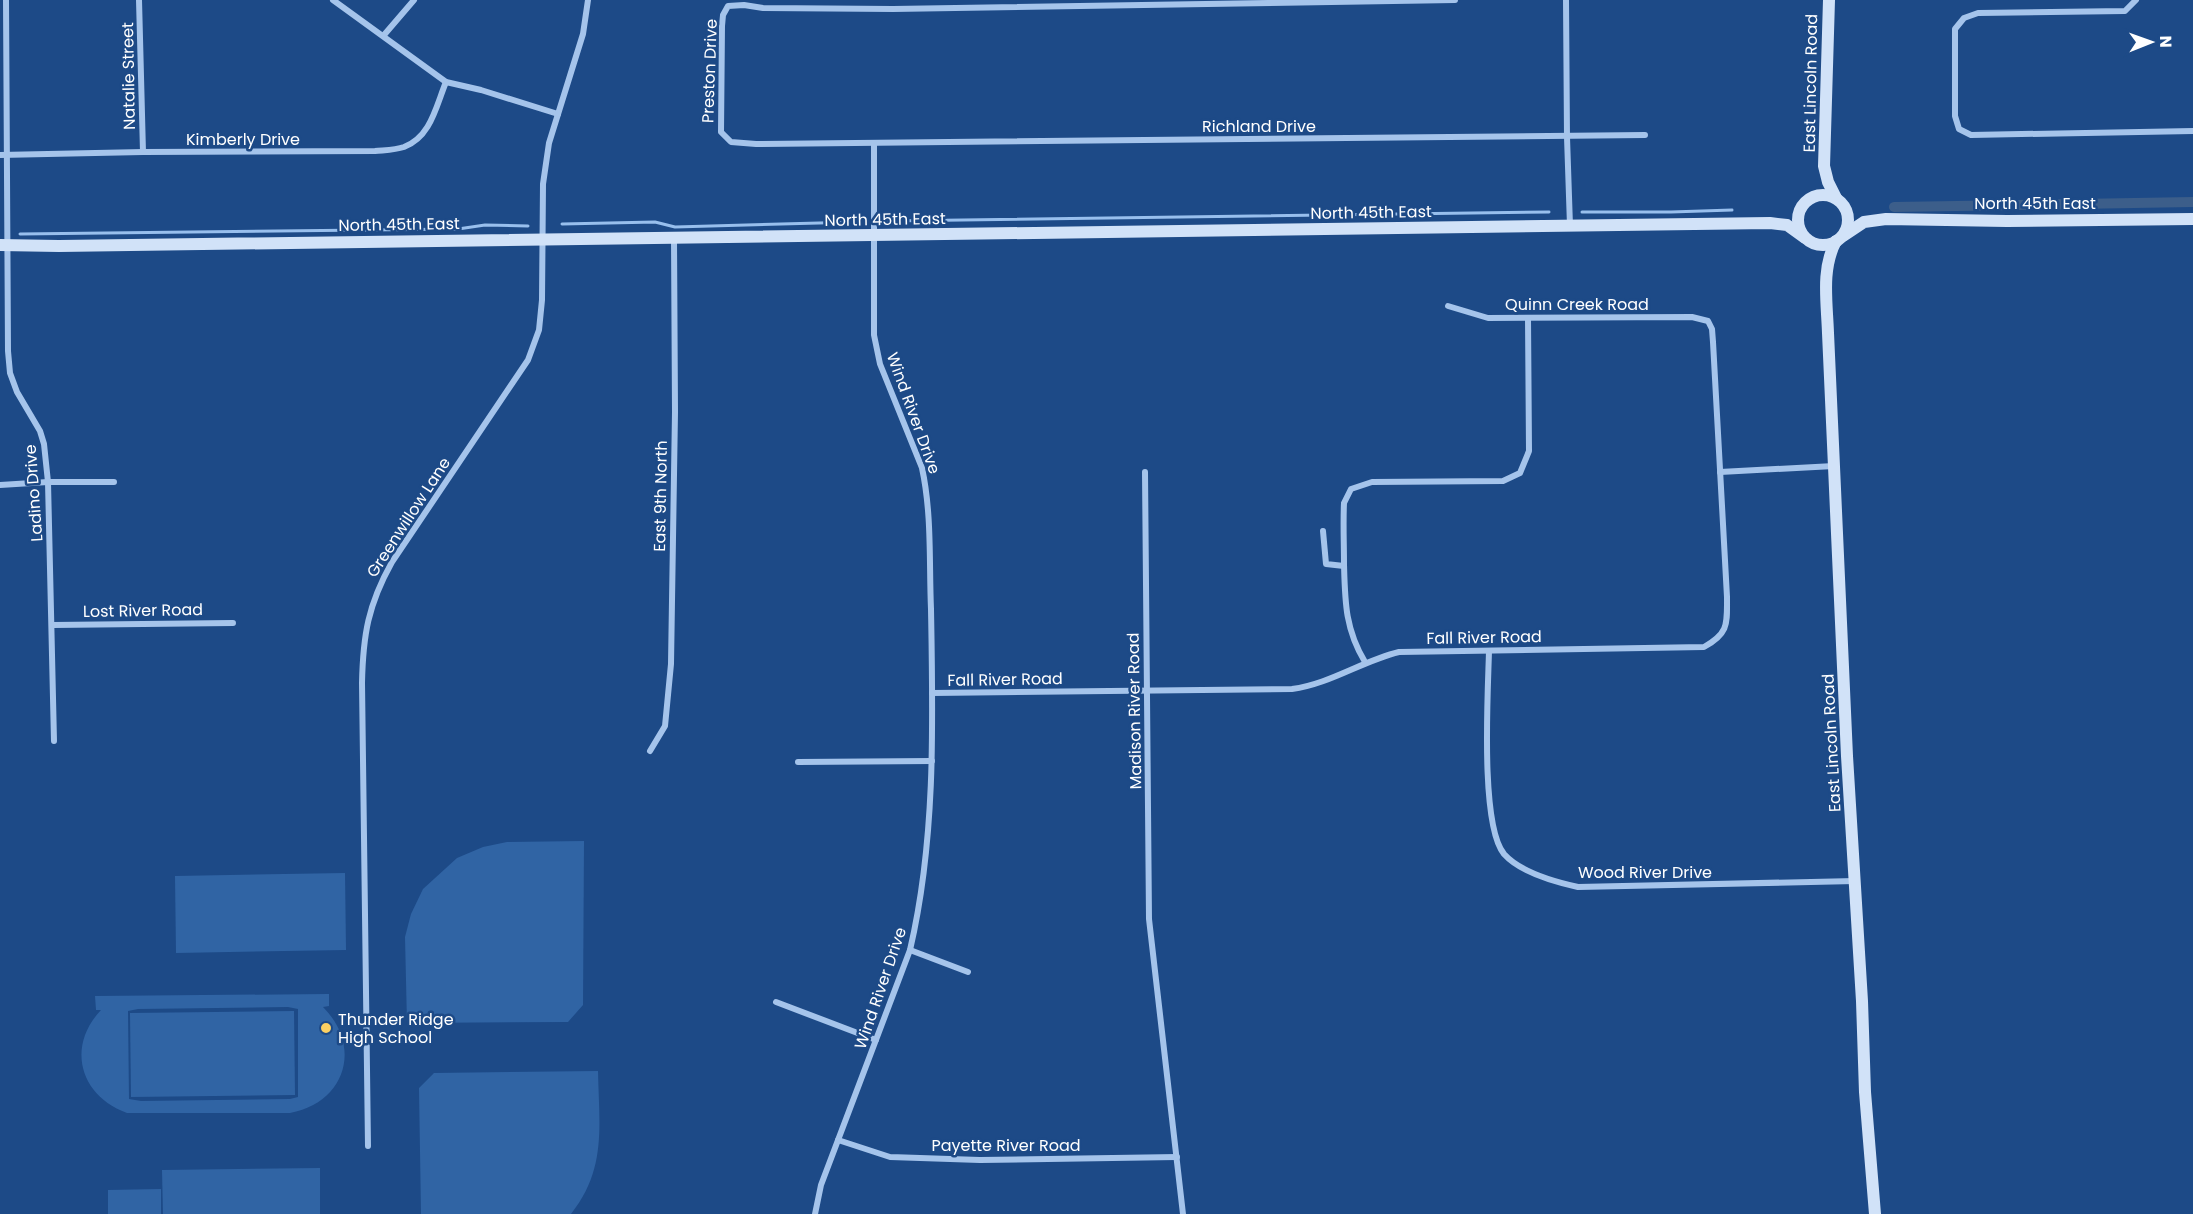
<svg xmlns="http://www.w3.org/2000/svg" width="2193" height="1214" font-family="Poppins,sans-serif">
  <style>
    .green { fill: #3064a4; fill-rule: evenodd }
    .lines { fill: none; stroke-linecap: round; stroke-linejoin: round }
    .stream { stroke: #98bfed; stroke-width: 3 }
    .canal { stroke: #3c5e8a; stroke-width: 10 }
    .street { stroke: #a5c4eb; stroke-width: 6 }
    .secondary { stroke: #d1e2f8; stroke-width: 12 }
    .poi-dot { fill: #fbd063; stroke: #1d4a87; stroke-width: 2 }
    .labels { text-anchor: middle; stroke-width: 5; stroke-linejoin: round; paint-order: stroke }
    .street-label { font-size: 16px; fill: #fff; stroke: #1d4a87 }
    .poi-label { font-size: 16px; fill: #fff; stroke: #1d4a87; text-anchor: start }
  </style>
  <rect width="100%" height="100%" fill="#1d4a87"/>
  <g class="green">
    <path d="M584,841L583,1005L568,1022L407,1023L405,937L411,914L423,889L457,858L483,847L507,842Z"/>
    <path d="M345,873L346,950L176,953L175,876Z"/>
    <path d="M329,994V1006L323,1007C363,1047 345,1103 290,1113H127C80,1096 66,1047 101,1010H96L95,996ZM288,1007L298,1009V1097L290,1099L141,1101L129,1099L128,1011L138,1009Z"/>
    <path d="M294,1011L295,1095L131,1097L130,1013Z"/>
    <path d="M598,1071C599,1125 607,1169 571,1214H421L419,1088L434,1073Z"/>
    <path d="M320,1168V1214H163L162,1170Z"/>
    <path d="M161,1189V1214H108V1190Z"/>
  </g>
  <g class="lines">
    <g class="stream">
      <path d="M1582,212H1671L1732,210"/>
      <path d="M888,221L1549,212"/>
      <path d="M562,224L655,222L675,227L857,222"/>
      <path d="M20,234L458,229L485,225L528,226"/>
    </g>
    <path class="canal" d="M1894,207L2193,202"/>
    <g class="street">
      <path d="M6,0L8,351L10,373L17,392L40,431L44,444L48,482L54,741"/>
      <path d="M139,0L143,152"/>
      <path d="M333,0L446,82L481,90L558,114"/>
      <path d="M1455,0L893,9L763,8L744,5L728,6L723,15L722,26L721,132L731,142L756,144L1645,135"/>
      <path d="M1566,0L1567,137L1570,226"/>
      <path d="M2136,0L2125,11L1978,13L1964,18L1955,29V116L1959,129L1971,135L2193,131"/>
      <path d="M384,35L414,0"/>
      <path d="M0,155L143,152L375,151C385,150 395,150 404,147C431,137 436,106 446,82"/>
      <path d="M1145,472L1149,919L1183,1214"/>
      <path d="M1720,472L1834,466"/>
      <path d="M0,485L48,482H114"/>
      <path d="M1323,531L1326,564L1344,566"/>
      <path d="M53,625L233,623"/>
      <path d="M1489,651C1488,692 1480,825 1504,854C1521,873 1555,882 1578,887L1855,881"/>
      <path d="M1365,662C1345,629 1345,601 1344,564C1344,543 1343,523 1344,503L1351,489L1372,482L1503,481L1520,473L1529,451L1528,318"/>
      <path d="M932,693L1292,689C1330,684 1362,661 1399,652L1704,647C1729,633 1727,624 1727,597L1713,342L1712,329L1708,321L1692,317L1488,318L1448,306"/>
      <path d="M650,751L665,726L671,664L675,412L674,238"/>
      <path d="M798,762L932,761"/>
      <path d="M910,950L968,972"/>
      <path d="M776,1002L876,1040"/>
      <path d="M838,1140L890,1157L980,1160L1177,1157"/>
      <path d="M368,1146L362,683C363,635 368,605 392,562L528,360L539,330L542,300L543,184L549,143L583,34L588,0"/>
      <path d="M815,1214L821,1185L910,950C936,839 933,722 931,609C929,563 932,514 922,468L880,364L874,335V143"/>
    </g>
    <g class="secondary">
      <path d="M1829,0L1824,166L1828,182L1836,198"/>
      <circle cx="1823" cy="220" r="25"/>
      <path d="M1843,236L1864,222L1886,219L2007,221L2193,219"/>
      <path d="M1836,241C1821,269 1827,302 1828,333L1847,756L1862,1001L1865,1092L1875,1214"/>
      <path d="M0,245L59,246L1770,223L1787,225L1805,238"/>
    </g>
  </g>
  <circle class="poi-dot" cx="326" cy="1028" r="6"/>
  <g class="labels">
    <g class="street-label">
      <text transform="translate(709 71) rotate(-88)" y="6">Preston Drive</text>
      <text transform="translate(128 76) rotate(-91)" y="6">Natalie Street</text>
      <text transform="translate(1810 83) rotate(-89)" y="6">East Lincoln Road</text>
      <text x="1259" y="132">Richland Drive</text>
      <text x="243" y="145">Kimberly Drive</text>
      <text x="2035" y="209">North 45th East</text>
      <text transform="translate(1371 212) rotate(-1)" y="6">North 45th East</text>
      <text transform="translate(885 219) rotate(-1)" y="6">North 45th East</text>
      <text transform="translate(399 224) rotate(-1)" y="6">North 45th East</text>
      <text x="1577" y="310">Quinn Creek Road</text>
      <text transform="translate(914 413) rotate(70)" y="6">Wind River Drive</text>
      <text transform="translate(33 493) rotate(-94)" y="6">Ladino Drive</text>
      <text transform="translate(660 496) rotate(-89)" y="6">East 9th North</text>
      <text transform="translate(408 517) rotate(-57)" y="6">Greenwillow Lane</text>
      <text transform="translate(143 610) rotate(-1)" y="6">Lost River Road</text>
      <text transform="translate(1484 637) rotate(-1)" y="6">Fall River Road</text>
      <text transform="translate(1005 679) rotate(-1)" y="6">Fall River Road</text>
      <text transform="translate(1134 711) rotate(-91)" y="6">Madison River Road</text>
      <text transform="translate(1831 743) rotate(-93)" y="6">East Lincoln Road</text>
      <text x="1645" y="878">Wood River Drive</text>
      <text transform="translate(880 988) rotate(-71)" y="6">Wind River Drive</text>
      <text x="1006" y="1151">Payette River Road</text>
    </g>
    <g class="poi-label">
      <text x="338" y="1025">Thunder Ridge<tspan x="338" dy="18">High School</tspan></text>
    </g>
  </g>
  <g transform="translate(2151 42) rotate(89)" stroke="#1d4a87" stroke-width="4.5" paint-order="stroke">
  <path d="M0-4.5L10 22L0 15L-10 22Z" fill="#ffffff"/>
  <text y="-9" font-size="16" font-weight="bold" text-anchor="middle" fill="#ffffff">N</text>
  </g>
</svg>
